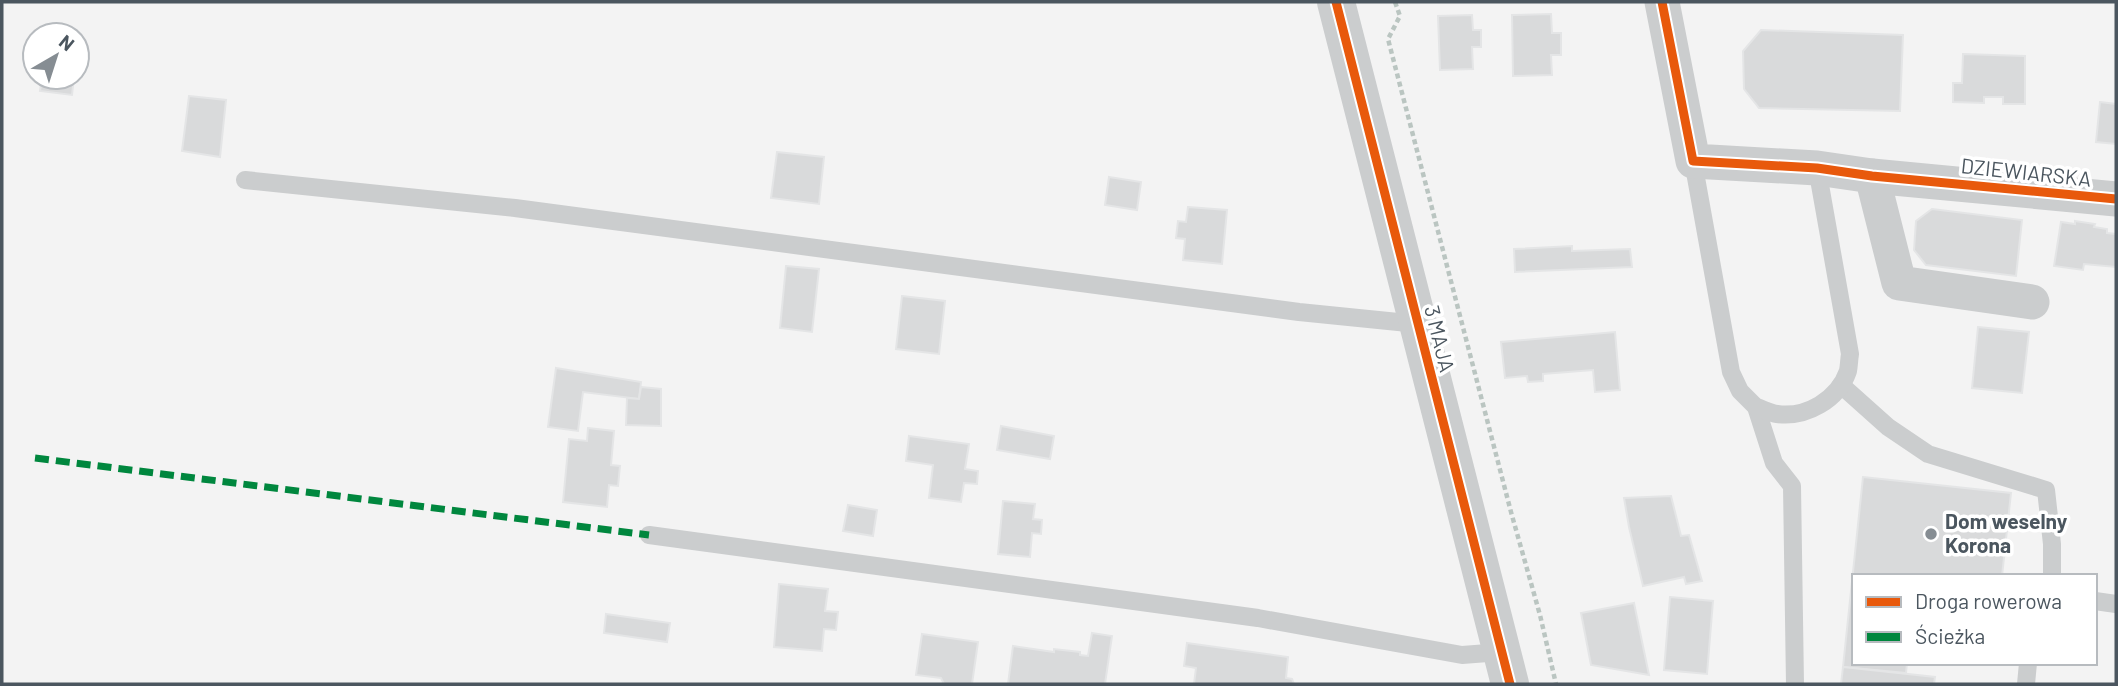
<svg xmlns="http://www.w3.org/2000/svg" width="2118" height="686" font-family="Barlow,sans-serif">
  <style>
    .building { fill: #d9dadb; stroke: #e4e5e6; stroke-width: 2 }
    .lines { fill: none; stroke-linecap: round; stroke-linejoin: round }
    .path { stroke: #bac5c1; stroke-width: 4.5; stroke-dasharray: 5 3.5; stroke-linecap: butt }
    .service { stroke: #cbcdce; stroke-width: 18 }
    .minor { stroke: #cbcdce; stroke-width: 35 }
    .tertiary { stroke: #cbcdce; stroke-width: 38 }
    .quiet { stroke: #00873e; stroke-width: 7; stroke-dasharray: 14 7; stroke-linecap: butt }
    .cycleway-casing { stroke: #fff; stroke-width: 13 }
    .cycleway { stroke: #e8590c; stroke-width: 9 }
    .poi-dot { fill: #868d93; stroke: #fff; stroke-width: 2.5 }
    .labels { text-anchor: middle; stroke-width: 7; stroke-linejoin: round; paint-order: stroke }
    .street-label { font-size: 21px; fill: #4b565f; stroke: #fff }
    .poi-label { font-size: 21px; font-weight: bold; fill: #4b565f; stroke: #fff; text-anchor: start }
  </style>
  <rect width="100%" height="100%" fill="#f3f3f3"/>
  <g class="building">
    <path d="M1551,14L1552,33H1561V55H1551L1552,75L1513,76L1512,15Z"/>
    <path d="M1472,15L1473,30H1481V47H1472L1473,69L1440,70L1438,16Z"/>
    <path d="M1761,30L1903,35L1900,111L1759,108L1744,89L1743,51Z"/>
    <path d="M1963,54L2025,56V104H2003V97H1984V103L1953,102V83H1962Z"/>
    <path d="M42,77H74L72,95L40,91Z"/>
    <path d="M189,96L226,100L220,157L182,151Z"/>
    <path d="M2100,102L2116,104V144L2096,142Z"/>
    <path d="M777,152L824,157L819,204L771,198Z"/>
    <path d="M1109,177L1141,182L1137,210L1105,205Z"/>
    <path d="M1188,207L1227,210L1222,264L1183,260L1185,239L1176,238L1178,221L1186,222Z"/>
    <path d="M1932,209L2022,220L2016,276L1926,265L1914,250L1916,221Z"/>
    <path d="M2075,221L2095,224L2094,227L2107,229V233L2116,234V267L2084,264L2083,270L2054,266L2061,222L2075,224Z"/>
    <path d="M1572,246V251L1630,249L1632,267L1515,272L1514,249Z"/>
    <path d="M786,266L819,269L812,332L780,328Z"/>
    <path d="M902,296L945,301L939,354L896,349Z"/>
    <path d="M1978,327L2029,332L2022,393L1972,388Z"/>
    <path d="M1615,332L1620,390L1595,392L1593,370L1543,374V381L1528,382L1527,376L1505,378L1501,342Z"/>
    <path d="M556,368L641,382L639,399L583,392L578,431L548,427Z"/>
    <path d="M641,387L661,389V426L626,425L627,398L639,399Z"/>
    <path d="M1001,426L1054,436L1050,459L997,450Z"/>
    <path d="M588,428L614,431L611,465L620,466L618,486L609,485L607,507L563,502L569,439L587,441Z"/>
    <path d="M909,436L969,444L965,469L978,471L977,484L964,483L961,502L929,498L933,465L906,461Z"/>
    <path d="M1863,477L2011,493L2002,576H1854V663H1907L1906,673L1843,667Z"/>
    <path d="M1671,496L1681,536L1689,535L1702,581L1686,584L1684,577L1643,586L1629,527L1624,498Z"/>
    <path d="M1003,501L1035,504L1033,519L1042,520L1041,534L1032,533L1030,557L998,554Z"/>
    <path d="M848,505L877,510L873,536L843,531Z"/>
    <path d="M779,584L828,589L825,611L838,612L836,630L824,629L822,651L774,647Z"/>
    <path d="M1670,597L1713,601L1707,674L1664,670Z"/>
    <path d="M1634,603L1649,675L1591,665L1581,613Z"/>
    <path d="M606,614L670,623L667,642L604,633Z"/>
    <path d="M1092,633L1112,636L1105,684H1008L1013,646L1054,652V649L1080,652V655L1088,656Z"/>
    <path d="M922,634L978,642L972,684H944L941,678L916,675Z"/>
    <path d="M1187,643L1288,657L1286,678L1292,679L1294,684H1194L1196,668L1184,666Z"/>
    <path d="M1843,667L1935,677L1934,684H1841Z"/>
  </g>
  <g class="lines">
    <path class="path" d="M1395,2L1400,16L1388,39L1511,512L1540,615L1556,684"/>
    <g class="service">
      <path d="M1693,161L1731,372L1740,391L1756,407L1774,463L1792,486L1795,684"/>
      <path d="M245,180L515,208L1299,312L1418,324"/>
      <path d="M1841,385L1888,427L1928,454L2046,490L2052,544V576"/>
      <path d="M1756,407C1763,409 1770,413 1777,414C1806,418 1838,400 1848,371C1849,366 1849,360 1850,354L1817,168"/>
      <path d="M649,535L1258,618L1462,655L1501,652"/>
      <path d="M2095,601L2116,604"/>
      <path d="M2026,684L2028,663"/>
    </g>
    <g class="minor">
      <path d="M1662,2L1693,161L1817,168L1872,176L2116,199"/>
      <path d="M1872,176L1899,283L2032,302"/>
    </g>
    <path class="tertiary" d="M1336,2L1510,684"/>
    <path class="quiet" d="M35,458L649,535"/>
    <g class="cycleway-casing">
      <g id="cycleway">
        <path d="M1336,2L1510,684"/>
        <path d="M1662,2L1693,161L1817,168L1872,176L2116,199"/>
      </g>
    </g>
    <use href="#cycleway" class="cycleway"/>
  </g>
  <circle class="poi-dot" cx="1931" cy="534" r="7"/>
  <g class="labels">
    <g class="street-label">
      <text transform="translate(2026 173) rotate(6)" y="7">DZIEWIARSKA</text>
      <text transform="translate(1439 339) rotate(76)" y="7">3 MAJA</text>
    </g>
    <g class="poi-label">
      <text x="1945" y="529">Dom weselny<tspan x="1945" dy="24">Korona</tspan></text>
    </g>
  </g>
  <rect width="2118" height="686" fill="none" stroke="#4b565f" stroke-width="7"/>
  <rect x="1852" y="574" width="245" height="91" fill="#ffffff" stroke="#b7bbbf" stroke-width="2"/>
  <rect x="1866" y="597" width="35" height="10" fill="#e8590c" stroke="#b7bbbf" stroke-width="2"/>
  <text x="1915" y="609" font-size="21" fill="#4b565f">Droga rowerowa</text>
  <rect x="1866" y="632" width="35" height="10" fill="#00873e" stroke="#b7bbbf" stroke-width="2"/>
  <text x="1915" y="644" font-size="21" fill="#4b565f">Ścieżka</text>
  <g transform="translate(56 56) rotate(39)"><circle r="33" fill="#ffffff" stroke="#b7bbbf" stroke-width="2"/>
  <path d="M0-5L12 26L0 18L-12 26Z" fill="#868d93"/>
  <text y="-10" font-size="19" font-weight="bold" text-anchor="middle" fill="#4b565f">N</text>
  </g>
</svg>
